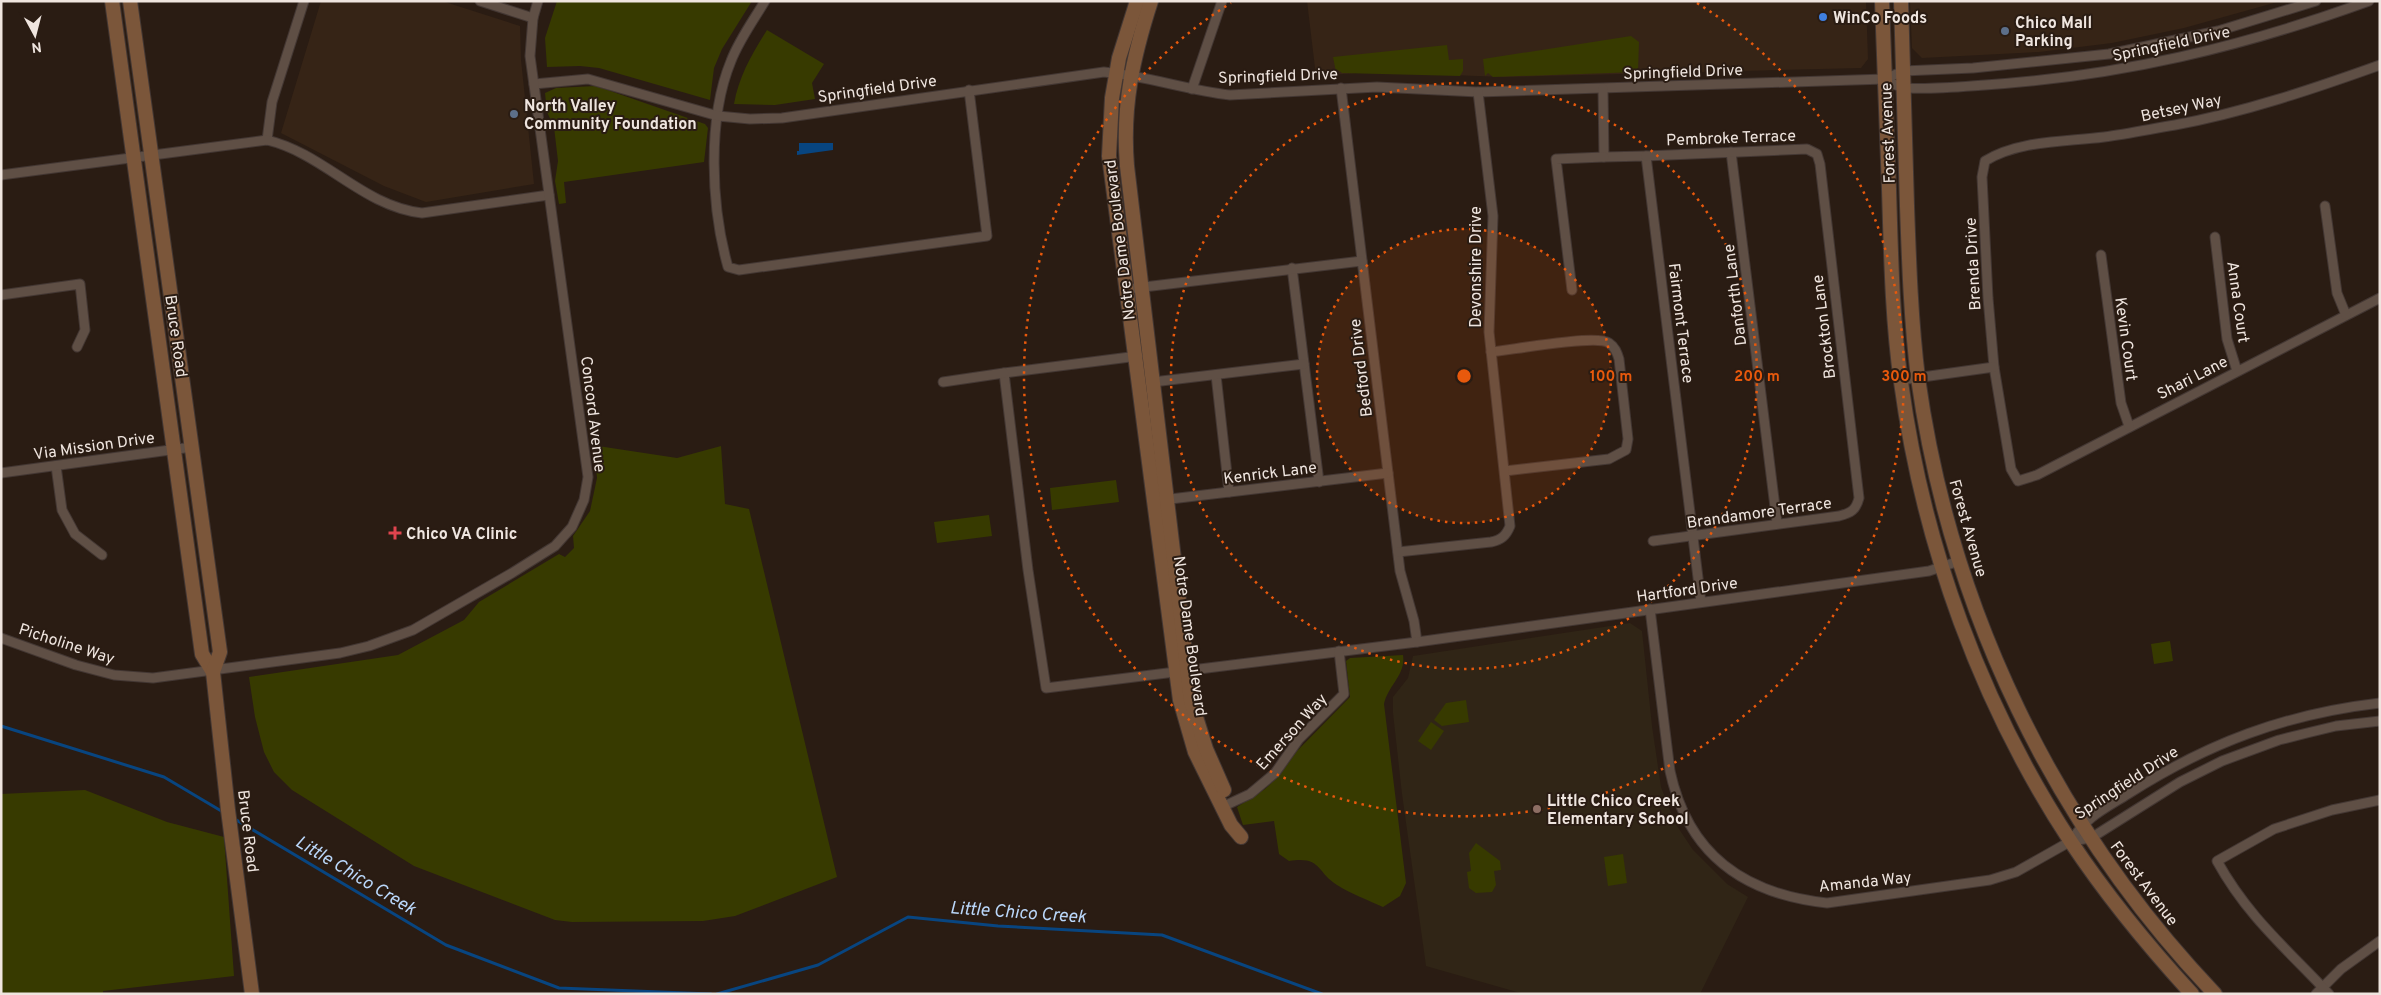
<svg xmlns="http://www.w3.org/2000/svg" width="2381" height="995" font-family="Overpass,sans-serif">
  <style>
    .built { fill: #362416 }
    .education { fill: #302516 }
    .green { fill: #373a00 }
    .water { fill: #084580 }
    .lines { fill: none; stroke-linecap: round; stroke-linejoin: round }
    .stream { stroke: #084580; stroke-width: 3 }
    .street-casing { stroke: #433733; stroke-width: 11 }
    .secondary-casing { stroke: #433733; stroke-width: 16 }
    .street { stroke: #5f4f45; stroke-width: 9 }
    .secondary { stroke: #7b563a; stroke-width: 14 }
    .ring { fill: none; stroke: #e8590c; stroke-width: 2.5; stroke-dasharray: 2.5 5 }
    .shop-dot { fill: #3f7fe0; stroke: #2a1c13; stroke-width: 2 }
    .service-dot { fill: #5c6f8a; stroke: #2a1c13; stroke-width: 2 }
    .health-dot { fill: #e0444e; stroke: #2a1c13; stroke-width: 2 }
    .education-dot { fill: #8d6e63; stroke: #2a1c13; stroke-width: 2 }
    .labels { text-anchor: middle; stroke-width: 4; stroke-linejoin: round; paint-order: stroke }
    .poi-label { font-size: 16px; font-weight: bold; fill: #efe5df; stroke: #2a1c13; text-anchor: start }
    .street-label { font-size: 16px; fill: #efe5df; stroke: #2a1c13 }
    .water-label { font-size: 18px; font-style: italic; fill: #bad7fa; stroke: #2a1c13 }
    .centre { fill: #e8590c; stroke: #2a1c13; stroke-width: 2.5 }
    .ring-label { font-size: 15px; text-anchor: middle; font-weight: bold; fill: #e8590c; stroke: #2a1c13; stroke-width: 4; stroke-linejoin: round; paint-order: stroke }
  </style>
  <rect width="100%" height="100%" fill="#2a1c13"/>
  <g class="built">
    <path d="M321,1H442L520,26L521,60L534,184L426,202L384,186L281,133Z"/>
    <path d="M1307,1H1866L1868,59L1861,68L1504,77L1371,72L1316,76Z"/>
    <path d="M1910,1H2281L2184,28L2112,43L2039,52L1922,58L1912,48Z"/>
  </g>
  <path class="education" d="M1630,623L1642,631L1652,726L1661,787L1675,823L1693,850L1727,884L1748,897L1700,994H1524L1426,966L1402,794L1393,713V697L1408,678L1413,656Z"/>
  <g class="green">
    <path d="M557,1H752L722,49L714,68L710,100L599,68L580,66L547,67L545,38Z"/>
    <path d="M767,30L824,64L812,83L815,99L775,105L734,104C739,76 752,54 767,30Z"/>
    <path d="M1631,36L1639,42L1638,72L1493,77L1488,73L1485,76L1483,59Z"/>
    <path d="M1447,45L1449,60L1463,59V71L1460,76L1342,73L1338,70L1336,72L1333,57Z"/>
    <path d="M596,86L705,124L708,128L704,162L564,182L566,203L559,204L555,181L558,161L554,127L547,112L545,93L556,88Z"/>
    <path d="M598,446L677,458L721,446L725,504L749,509L837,877L735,916L703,921L572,922L555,920L414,866L292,790L274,772L264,752L255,717L249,677L398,655L464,620L479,602L559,554L565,557L574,548L573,536L590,511L597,478L595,457Z"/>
    <path d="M1116,480L1119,502L1052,510L1050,488Z"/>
    <path d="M989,515L992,536L937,543L934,522Z"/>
    <path d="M2170,641L2173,661L2154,664L2151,644Z"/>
    <path d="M1403,655C1406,675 1388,685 1384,704L1406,883L1400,896L1383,907C1368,900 1351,894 1337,885C1316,872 1322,856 1289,861L1279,854L1274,821L1243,825L1237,807L1265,789L1279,776L1297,751L1350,697L1346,661L1350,658Z"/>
    <path d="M1466,700L1469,722L1442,726L1434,720L1446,703Z"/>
    <path d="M1431,722L1444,731L1431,750L1418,741Z"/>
    <path d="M85,790L167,822L224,837L234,976L103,991V994H1V794Z"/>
    <path d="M1476,843L1500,861L1501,870L1494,871L1496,885L1492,892L1476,893L1469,888L1467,872L1471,871L1469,853Z"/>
    <path d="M1623,854L1627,883L1608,886L1604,857Z"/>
  </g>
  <path class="water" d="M799,143H833V150L797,155V151H799Z"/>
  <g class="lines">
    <g class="stream">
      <path d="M1,726L164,777L223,812"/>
      <path d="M233,818L446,945L559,988L711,994"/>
      <path d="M717,994L818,965L908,917L998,926L1162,935L1322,994"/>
    </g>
    <g class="street-casing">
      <g id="street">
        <path d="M480,1L533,18"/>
        <path d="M765,1C753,21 739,40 731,61C707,119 711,207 728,267L739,270L987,236L969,90"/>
        <path d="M2380,65C2313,89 2245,112 2175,125C2151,129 2127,134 2104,137C2065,142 2019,140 1985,161L1982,177L1988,298L1994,367L2011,469L2018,481L2037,475L2380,298"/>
        <path d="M1885,79C1890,82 1896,86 1902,87C1915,91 1969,86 1985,85C2121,76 2242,47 2369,1"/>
        <path d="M534,84L588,79L718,116L750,119L782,118L1104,72C1147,76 1187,90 1230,95L1377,87L1478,92L1885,79L1903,71L1973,68L2109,54L2218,31L2316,1"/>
        <path d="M1341,88L1400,571L1414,621L1417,642"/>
        <path d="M1192,89L1222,1"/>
        <path d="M1603,89L1604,157L1646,156L1701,602"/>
        <path d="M267,140L272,102L304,1"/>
        <path d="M1731,152L1777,523"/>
        <path d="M1646,156L1807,149L1817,154L1820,164L1859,498C1856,510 1851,513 1839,516L1653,541"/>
        <path d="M1,175L267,140C325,154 362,206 422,213L549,195"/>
        <path d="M2325,206L2337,293L2346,315"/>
        <path d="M2215,237L2227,339L2237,371"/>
        <path d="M2101,255L2121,403L2129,426"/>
        <path d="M1292,268L1319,482"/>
        <path d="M1127,289L1362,261"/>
        <path d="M1572,290L1556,159L1604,157"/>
        <path d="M1,295L80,284L85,330L77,347"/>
        <path d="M1491,352C1512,350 1596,334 1609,343C1615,347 1617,352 1619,359L1628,439L1626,450L1609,459L1505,471"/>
        <path d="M1138,356L1004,373L1028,570L1046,688L1417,642L1929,571L1959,561"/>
        <path d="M1216,375L1229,492"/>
        <path d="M1901,380L1994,367"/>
        <path d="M943,382L1004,373"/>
        <path d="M1153,382L1304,364"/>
        <path d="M56,466L62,510L75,534L102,555"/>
        <path d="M1,473L192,447"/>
        <path d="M1162,500L1388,473"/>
        <path d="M1398,552L1491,542C1501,540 1506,536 1510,526L1489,332L1493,216L1478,92"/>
        <path d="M1650,609L1670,771C1688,855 1744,894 1827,903L1990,880L2016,872L2071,841L2091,838L2180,782L2222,761L2279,740L2307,733L2336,726L2380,721"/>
        <path d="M1,638L76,665L114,675L153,678L340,653L369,646L413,630L512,573L555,546L572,527L584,500L588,477L530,56L533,18L538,1"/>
        <path d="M1222,807L1250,794L1275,773L1299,739L1344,694L1339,651"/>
        <path d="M2071,841C2086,817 2104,809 2128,794C2208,743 2285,714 2380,703"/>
        <path d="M2316,994L2341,969L2380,941"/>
        <path d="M2329,994C2286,948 2248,917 2217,861L2274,829L2332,810L2380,800"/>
      </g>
    </g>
    <g class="secondary-casing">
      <g id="secondary">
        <path d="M112,1L202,654L213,672"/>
        <path d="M130,1L220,652L213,672L228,810L252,994"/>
        <path d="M1137,1L1119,58L1112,98L1109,156L1180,700L1195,752L1231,825L1241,837"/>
        <path d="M1151,1C1133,57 1122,106 1127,166L1191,701L1206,749L1224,790"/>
        <path d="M1882,1C1884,64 1887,127 1889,189C1891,254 1892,318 1901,382C1923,545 1981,705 2071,842C2107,896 2148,946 2192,994"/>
        <path d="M1901,1C1903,69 1905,138 1907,206C1909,263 1911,321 1918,378C1950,609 2054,825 2215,994"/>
      </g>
    </g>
    <use href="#street" class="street"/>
    <use href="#secondary" class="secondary"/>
  </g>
  <circle cx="1464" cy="376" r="147" fill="#e8590c" fill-opacity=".12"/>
  <g class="ring">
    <circle cx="1464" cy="376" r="147"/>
    <circle cx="1464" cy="376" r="293"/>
    <path d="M1697 3A440 440 0 1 1 1231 3"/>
  </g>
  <circle class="shop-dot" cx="1823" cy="17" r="5"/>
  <g class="service-dot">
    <circle cx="2005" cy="31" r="5"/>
    <circle cx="514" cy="114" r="5"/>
  </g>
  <path class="health-dot" d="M392.5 525.5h5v5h5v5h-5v5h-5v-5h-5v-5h5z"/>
  <circle class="education-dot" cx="1537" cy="809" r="5"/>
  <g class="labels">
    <g class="poi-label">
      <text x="1833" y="23">WinCo Foods</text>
      <text x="2015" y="28">Chico Mall<tspan x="2015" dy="18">Parking</tspan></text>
      <text x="524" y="111">North Valley<tspan x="524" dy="18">Community Foundation</tspan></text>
      <text x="406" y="539">Chico VA Clinic</text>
      <text x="1547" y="806">Little Chico Creek<tspan x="1547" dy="18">Elementary School</tspan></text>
    </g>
    <g class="street-label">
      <text transform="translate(2171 43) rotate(-12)" y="6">Springfield Drive</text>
      <text transform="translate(1683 71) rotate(-2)" y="6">Springfield Drive</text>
      <text transform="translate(1278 75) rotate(-2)" y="6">Springfield Drive</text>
      <text transform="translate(877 88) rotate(-8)" y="6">Springfield Drive</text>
      <text transform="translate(2181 107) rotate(-12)" y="6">Betsey Way</text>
      <text transform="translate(1887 133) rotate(-92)" y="6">Forest Avenue</text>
      <text transform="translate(1731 137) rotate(-2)" y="6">Pembroke Terrace</text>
      <text transform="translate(1119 240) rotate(-97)" y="6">Notre Dame Boulevard</text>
      <text transform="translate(1972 264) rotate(-93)" y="6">Brenda Drive</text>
      <text transform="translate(1475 267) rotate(-90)" y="6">Devonshire Drive</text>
      <text transform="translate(1734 295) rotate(-97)" y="6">Danforth Lane</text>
      <text transform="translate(2239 302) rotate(82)" y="6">Anna Court</text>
      <text transform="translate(1682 323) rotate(83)" y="6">Fairmont Terrace</text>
      <text transform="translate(1823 327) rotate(-97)" y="6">Brockton Lane</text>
      <text transform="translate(177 336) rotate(82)" y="6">Bruce Road</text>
      <text transform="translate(2127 339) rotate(82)" y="6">Kevin Court</text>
      <text transform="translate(1360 368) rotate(-97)" y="6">Bedford Drive</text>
      <text transform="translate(2192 377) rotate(-27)" y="6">Shari Lane</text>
      <text transform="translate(594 414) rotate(83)" y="6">Concord Avenue</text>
      <text transform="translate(94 445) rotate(-8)" y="6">Via Mission Drive</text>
      <text transform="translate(1270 472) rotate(-7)" y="6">Kenrick Lane</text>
      <text transform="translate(1759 512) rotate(-8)" y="6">Brandamore Terrace</text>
      <text transform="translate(1969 528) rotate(74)" y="6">Forest Avenue</text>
      <text transform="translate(1687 589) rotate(-8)" y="6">Hartford Drive</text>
      <text transform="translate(1191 636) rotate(82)" y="6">Notre Dame Boulevard</text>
      <text transform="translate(67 643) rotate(18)" y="6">Picholine Way</text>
      <text transform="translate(1291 731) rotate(-48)" y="6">Emerson Way</text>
      <text transform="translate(2126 782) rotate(-33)" y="6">Springfield Drive</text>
      <text transform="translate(249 831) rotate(83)" y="6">Bruce Road</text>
      <text transform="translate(1865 881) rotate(-6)" y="6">Amanda Way</text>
      <text transform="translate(2145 883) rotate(53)" y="6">Forest Avenue</text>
    </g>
    <g class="water-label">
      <text transform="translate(356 875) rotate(31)" y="6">Little Chico Creek</text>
      <text transform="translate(1018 912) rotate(4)" y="6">Little Chico Creek</text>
    </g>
  </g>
  <circle cx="1464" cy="376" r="8" class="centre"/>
  <g class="ring-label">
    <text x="1611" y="381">100 m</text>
    <text x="1757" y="381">200 m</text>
    <text x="1904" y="381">300 m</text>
  </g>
  <rect width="2381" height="995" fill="none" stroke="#efe5df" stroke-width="5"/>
  <g transform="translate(35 35) rotate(173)" stroke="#2a1c13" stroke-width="4" paint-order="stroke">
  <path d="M0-4L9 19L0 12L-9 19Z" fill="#efe5df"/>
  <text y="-8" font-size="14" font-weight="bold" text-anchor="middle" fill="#efe5df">N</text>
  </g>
</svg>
